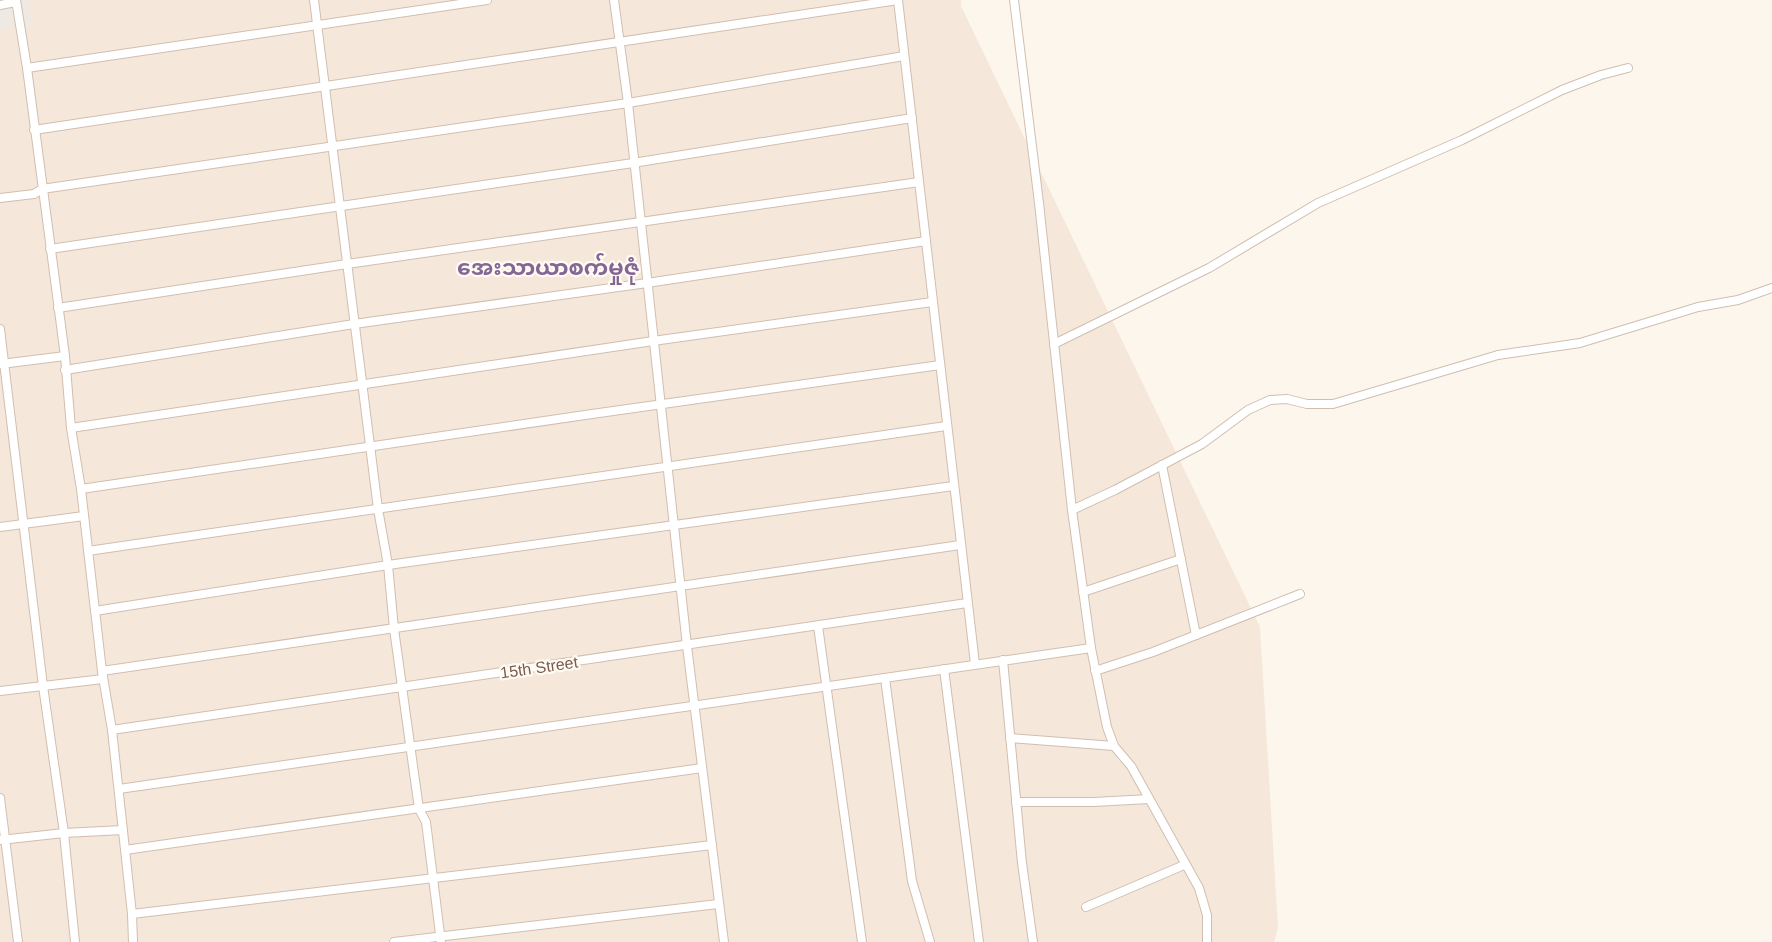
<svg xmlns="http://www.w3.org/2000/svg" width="1772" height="942" font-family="Helvetica,'Noto Sans Myanmar',sans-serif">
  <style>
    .residential { fill: #f5e8da }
    .industrial { fill: #efe9e4 }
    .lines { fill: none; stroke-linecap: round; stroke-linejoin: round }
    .street-casing { stroke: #d1beb0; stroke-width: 10 }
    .street { stroke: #fff; stroke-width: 8 }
    .labels { text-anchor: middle; stroke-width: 4.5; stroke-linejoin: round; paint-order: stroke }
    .street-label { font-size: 16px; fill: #7a5c4d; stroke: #fffaf3 }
    .district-label { font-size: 22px; font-weight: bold; fill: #846695; stroke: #fffaf3 }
  </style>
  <rect width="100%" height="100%" fill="#fdf6ec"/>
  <path class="residential" d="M0,0H961V6L1260,627L1278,928L1274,942H0Z"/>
  <path class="industrial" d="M0,0H28L32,26L0,30Z"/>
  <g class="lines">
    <g class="street-casing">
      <g id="street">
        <path d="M16,0L27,68L65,356L71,428L81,489L102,671L112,730L132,914L133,942"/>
        <path d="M314,0L378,509L388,565L394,629L419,809L426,822L441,942"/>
        <path d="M614,0L628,103L687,646L724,942"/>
        <path d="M898,0L975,664"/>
        <path d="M1014,0L1039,203L1072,510L1091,648L1107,727L1114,746L1131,766L1199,888L1207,915V942"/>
        <path d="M0,5L16,2"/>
        <path d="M27,68L487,0"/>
        <path d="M34,130L898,0"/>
        <path d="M0,198L34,194L42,189L628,103L904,56"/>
        <path d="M50,249L633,163L912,118"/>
        <path d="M58,308L347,264L919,182"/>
        <path d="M0,329L43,686L64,833L75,942"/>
        <path d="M1054,344L1209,268L1318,203L1462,140L1562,90L1601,75L1628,68"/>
        <path d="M1,364L65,356"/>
        <path d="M65,370L354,324L647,283L926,241"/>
        <path d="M71,428L653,341L932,302"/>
        <path d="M1162,465L1196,635"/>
        <path d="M81,489L592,414L940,365"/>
        <path d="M1072,510L1115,490L1202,444L1248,410L1270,400L1287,399L1307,404H1333L1498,355L1580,343L1698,307L1738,300L1772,288"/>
        <path d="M0,527L84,516"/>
        <path d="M88,551L946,426"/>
        <path d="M1083,592L1181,559"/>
        <path d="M95,611L388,565L953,486"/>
        <path d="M818,626L862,942"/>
        <path d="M1003,660L1022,863L1033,942"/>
        <path d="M944,669L979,942"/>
        <path d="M102,671L960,545"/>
        <path d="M1095,671L1153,652L1300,594"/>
        <path d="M885,678L912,881L930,942"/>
        <path d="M0,691L103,679"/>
        <path d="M112,730L967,603"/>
        <path d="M1010,738L1114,746"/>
        <path d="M119,789L1091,648"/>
        <path d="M0,798L18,942"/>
        <path d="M1016,802H1094L1149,799"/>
        <path d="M0,840L64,833L123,830"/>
        <path d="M125,850L702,768"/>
        <path d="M1086,907L1184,865"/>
        <path d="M132,914L712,845"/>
        <path d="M394,942L718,904"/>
      </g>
    </g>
    <use href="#street" class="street"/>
  </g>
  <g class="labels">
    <g class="street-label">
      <text transform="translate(539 667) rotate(-8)" y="6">15th Street</text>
    </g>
    <g class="district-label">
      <text x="548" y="275">အေးသာယာစက်မှုဇုံ</text>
    </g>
  </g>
</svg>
